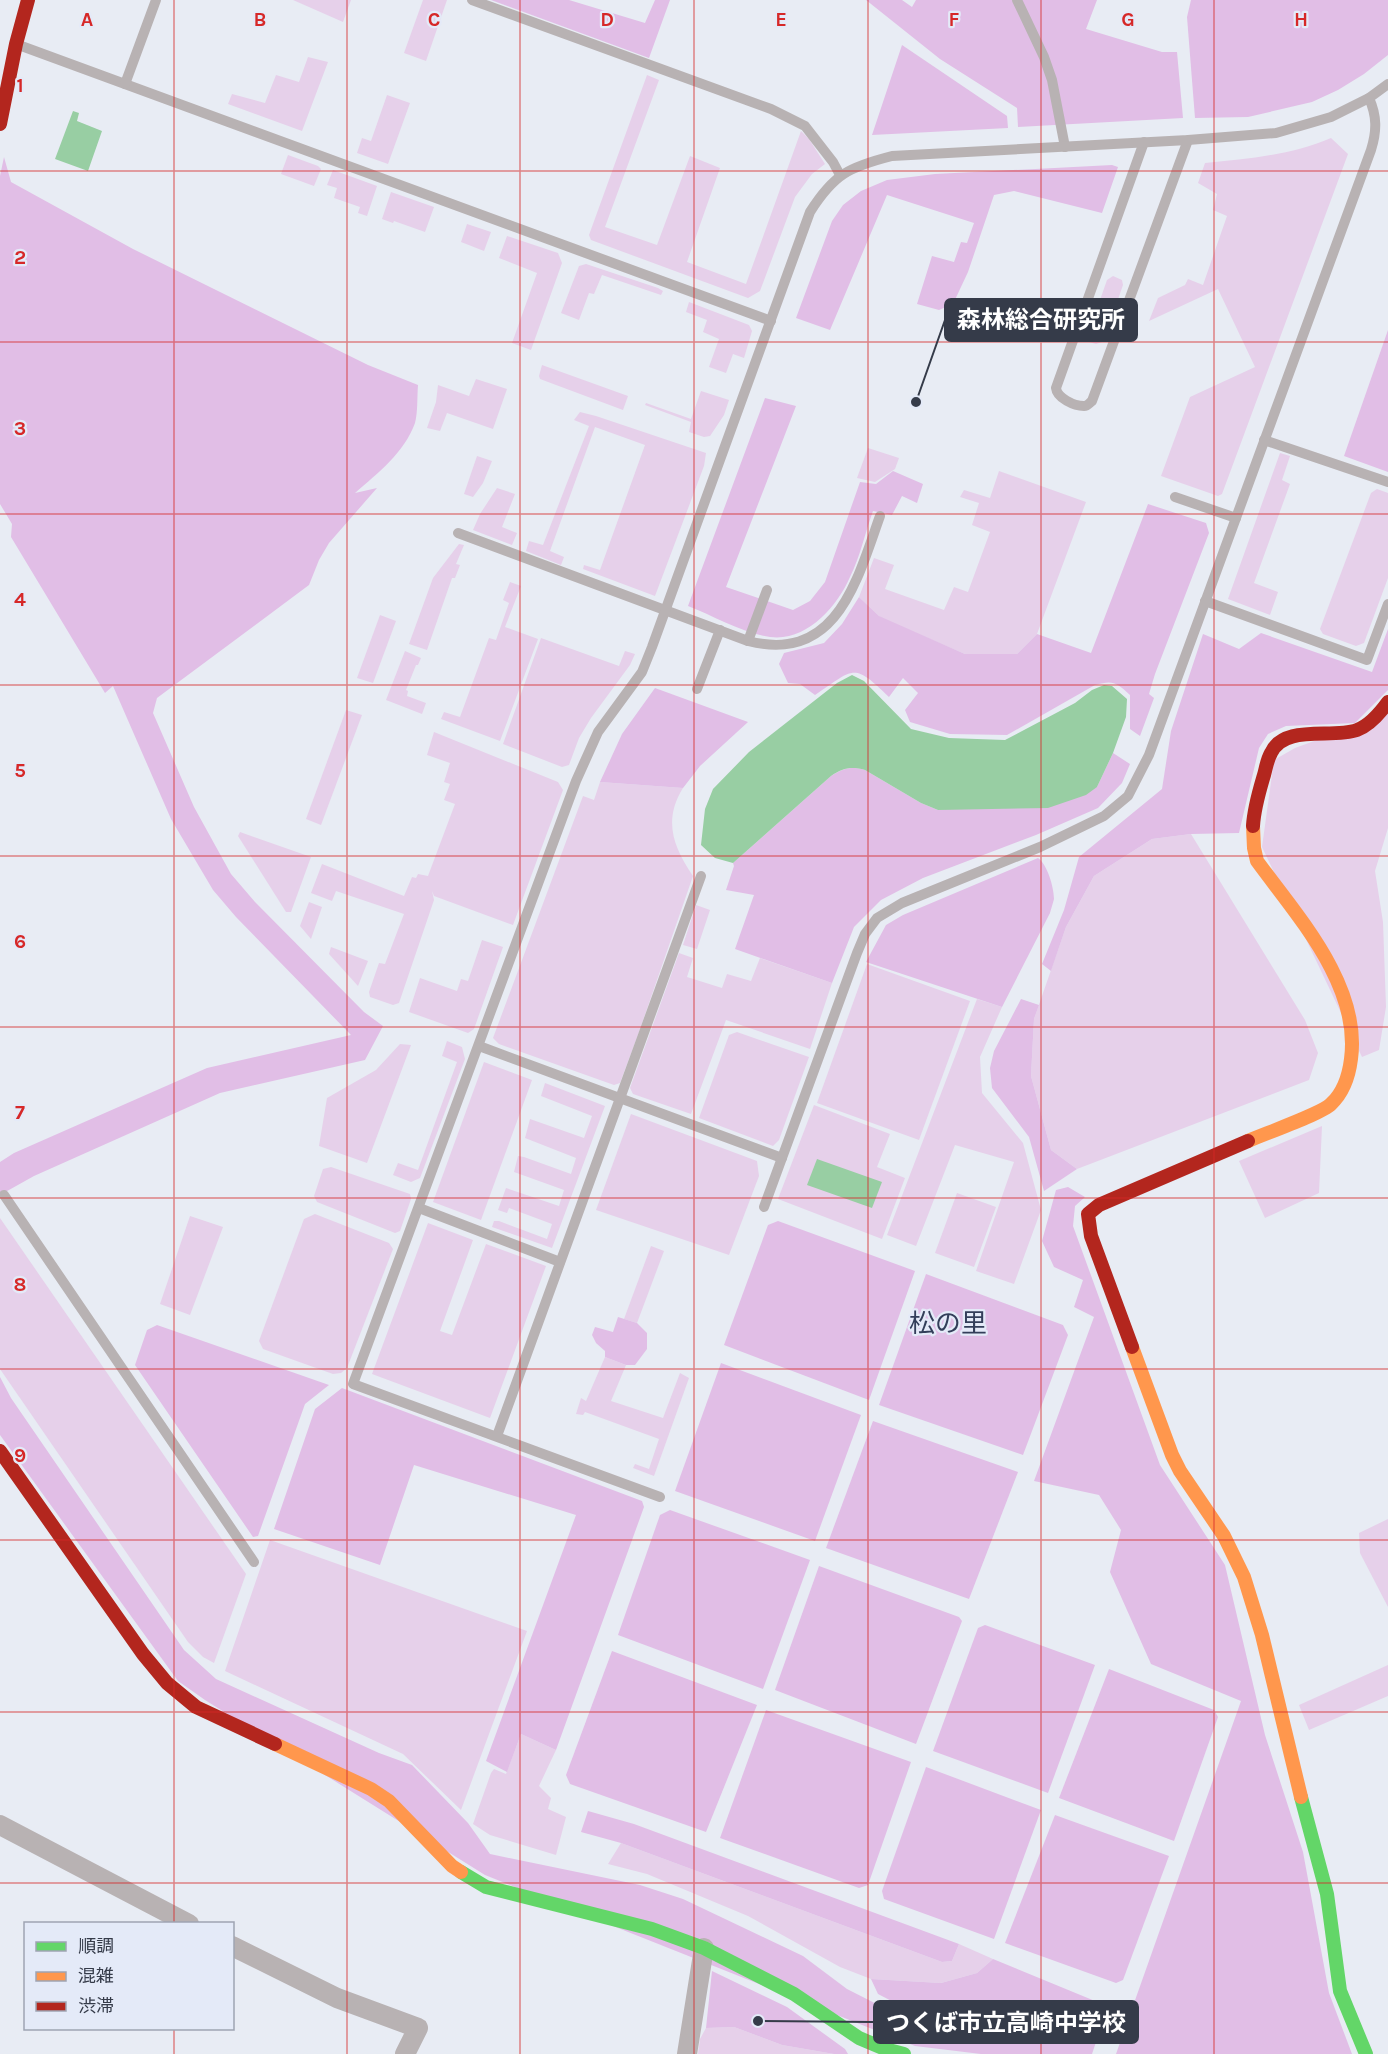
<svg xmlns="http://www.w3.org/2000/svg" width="1388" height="2054" font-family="Karla,'Noto Sans JP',sans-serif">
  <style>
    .green { fill: #e6d0ea }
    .forest { fill: #e1bee6 }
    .water { fill: #98cea3 }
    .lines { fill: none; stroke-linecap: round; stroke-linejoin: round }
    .lane { stroke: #b8b2b3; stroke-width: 10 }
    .street { stroke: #b8b2b3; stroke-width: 20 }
    .fast { stroke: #63d668; stroke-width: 14 }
    .slow { stroke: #ff974d; stroke-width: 14 }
    .jam { stroke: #b3261e; stroke-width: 14 }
    .grid { fill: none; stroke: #d62828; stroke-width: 1.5; stroke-opacity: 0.55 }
    .labels { text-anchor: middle; stroke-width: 4.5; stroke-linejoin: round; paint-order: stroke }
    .quarter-label { font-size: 26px; fill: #333e5a; stroke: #e4eaf8 }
    .grid-label { font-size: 20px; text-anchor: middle; font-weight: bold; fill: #d62828; stroke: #e4eaf8; stroke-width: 4.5; stroke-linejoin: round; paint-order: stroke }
    .leader { fill: none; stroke: #353b49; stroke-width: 2 }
    .callout-dot { fill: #353b49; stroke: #e4eaf8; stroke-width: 2 }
    .callout { fill: #353b49; stroke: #353b49; stroke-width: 2 }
    .callout-label { font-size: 24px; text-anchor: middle; font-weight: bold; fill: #fff }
  </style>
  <rect width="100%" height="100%" fill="#e8ecf4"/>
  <g class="green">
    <path d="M293,0H351L343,22Z"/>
    <path d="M423,0H447L426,61L404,53Z"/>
    <path d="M308,57L328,62L302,131L228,104L232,94L265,103L276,75L299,82Z"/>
    <path d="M647,75L659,80L605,227L657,245L690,156L720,168L687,262L746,284L801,131L809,139L825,164L812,174L795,197L760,291L748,298L591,240L589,235Z"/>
    <path d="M387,95L410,103L388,164L357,153L362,138L371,141Z"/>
    <path d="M1331,138L1348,154L1222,494L1218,496L1161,476L1190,397L1255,367L1218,289L1149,321L1158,298L1185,285L1188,279L1203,285L1227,216L1213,210L1217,194L1198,183L1205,163C1248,159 1291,155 1331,138Z"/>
    <path d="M288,155L318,166L321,169L314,186L281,174Z"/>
    <path d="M333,170L377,186L367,216L358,213L360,207L334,198L337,188L327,185Z"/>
    <path d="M391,192L434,207L425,232L394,221L393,223L382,219Z"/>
    <path d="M467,224L491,232L484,251L461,242Z"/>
    <path d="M507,236L558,253L562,263L531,350L512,343L537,273L499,258Z"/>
    <path d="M586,264L658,288L663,291L661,295L602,275L594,294L589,293L579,320L561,313L579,266Z"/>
    <path d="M1113,276L1122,280L1123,285L1116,305L1100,300L1107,280Z"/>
    <path d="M689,302L749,325L752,331L744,358L733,354L726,373L709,367L719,339L703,332L707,320L686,312Z"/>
    <path d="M1094,315L1110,321L1102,342L1096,344L1089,342L1087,335Z"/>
    <path d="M542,365L628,396L623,410L540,379L539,376Z"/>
    <path d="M476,379L507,389L493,429L447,413L440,431L427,428L436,402L438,385L469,396Z"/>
    <path d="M701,391L729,400L724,415L710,436L704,437L689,432L691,422L645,405L646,403L691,419Z"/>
    <path d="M580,412L596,416L706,453L704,466L655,596L583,569L584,565L600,570L645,445L595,427L550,551L564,557L561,565L526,551L529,541L543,545L589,426L574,420Z"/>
    <path d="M868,448L899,458L895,469L875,482L857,478Z"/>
    <path d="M1280,453L1290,456L1282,480L1290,484L1254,583L1278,592L1270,615L1228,599Z"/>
    <path d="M477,456L492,461L483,483L473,497L464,494Z"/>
    <path d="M999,471L1086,502L1037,634L1017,654H965L881,618L859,597L874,558L894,565L885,589L944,610L954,587L968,592L990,532L972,525L979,503L960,497L964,490L990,498Z"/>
    <path d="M497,488L515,494L502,527L517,533L512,545L473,530L480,514Z"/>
    <path d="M1377,489L1388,493V578L1364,643L1356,646L1323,634L1320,629L1371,493Z"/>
    <path d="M459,544L464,545L456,564L460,565L455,578H452L427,650L409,644L433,578Z"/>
    <path d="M510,582L521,586L505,627L538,639L500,741L441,719L444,712L460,717L489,638L496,640L509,603L503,600Z"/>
    <path d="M380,615L396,621L373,683L357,678Z"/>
    <path d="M541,638L619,666L625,651L635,654L630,665L591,718L579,738L569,765L562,767L503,744Z"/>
    <path d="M405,651L421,658L418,665H416L406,690L408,691L407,696L426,703L422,714L386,700Z"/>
    <path d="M346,710L362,715L321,825L306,819Z"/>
    <path d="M1388,714V828L1375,871L1383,922L1386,1007L1379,1050L1362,1057L1262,847L1274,760L1295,748Z"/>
    <path d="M434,732L558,782L563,790L513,925L434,896L432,891L434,900L399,1003L393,1005L370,997L369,992L379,963L385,964L404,914L336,891L332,901L311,893L322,864L404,896L412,877L416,878L418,874L428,876L455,804L444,800L450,784L444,782L450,763L427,755Z"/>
    <path d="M600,782L683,788C663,820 673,847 693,876L639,1032L620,1083L614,1085L499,1044L493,1038L583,796L594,800Z"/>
    <path d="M240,832L311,857L291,912H286L238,836Z"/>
    <path d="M1191,834L1305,1020L1318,1053L1309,1080L1077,1169L1051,1150L1031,1076L1034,1019L1066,927L1094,876L1152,839Z"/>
    <path d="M309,902L322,907L311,939L300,926Z"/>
    <path d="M696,905L710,910L697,949L683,945Z"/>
    <path d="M482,940L503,947L474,1029L468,1033L409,1012L420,978L457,991L461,979L468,981Z"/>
    <path d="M331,947L368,961L358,986L329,954Z"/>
    <path d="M679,953L693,958L687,977L722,988L727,974L751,981L760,958L832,983L810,1049L726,1020L691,1114L633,1094L630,1088Z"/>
    <path d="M867,964L970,1001L919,1140L817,1103Z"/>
    <path d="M977,999L1002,1007L980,1057L982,1093L1023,1143L1041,1210L1014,1284L976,1271L1014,1162L955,1145L916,1246L887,1235Z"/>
    <path d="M737,1032L809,1057L779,1140L773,1146L699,1118L729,1035Z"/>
    <path d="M447,1041L462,1047L465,1059L420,1178L411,1182L393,1175L398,1163L418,1170L457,1062L442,1056Z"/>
    <path d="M400,1044L411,1045L367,1163L319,1146L327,1098L376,1070Z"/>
    <path d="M484,1062L532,1080L481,1220L433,1202Z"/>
    <path d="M545,1083L605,1106L552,1248L492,1227L494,1221H499L547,1239L552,1224L509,1208L507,1213L498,1210L506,1188L559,1206L564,1190L514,1172L518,1156L524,1157L571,1174L576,1158L525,1138L530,1119L584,1138L592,1116L541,1096Z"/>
    <path d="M814,1105L890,1134L877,1167L905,1178L882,1239L778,1199Z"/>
    <path d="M631,1114L757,1161L759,1176L729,1255L596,1210Z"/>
    <path d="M1322,1126L1319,1193L1265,1218L1239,1161Z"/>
    <path d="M331,1167L410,1194L411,1199L400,1231L395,1233L317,1202L314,1196L323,1169Z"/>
    <path d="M957,1193L996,1207L974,1267L935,1253Z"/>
    <path d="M315,1214L389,1243L393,1249L347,1368L341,1373L333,1374L263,1349L259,1341L304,1219Z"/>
    <path d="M190,1216L223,1227L190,1315L160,1304Z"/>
    <path d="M0,1218L246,1574L214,1663L203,1657L188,1642L0,1369Z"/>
    <path d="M428,1223L473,1240L440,1331L452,1335L486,1244L546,1266L490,1418L372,1374Z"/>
    <path d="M651,1246L664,1251L637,1323L624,1319Z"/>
    <path d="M605,1357L626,1365L611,1401L663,1418L680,1373L689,1378L654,1476L633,1468L635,1464L649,1469L659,1439L585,1412L583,1415L576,1414L581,1398L586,1401Z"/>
    <path d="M1388,1519V1607L1360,1553L1359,1533Z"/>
    <path d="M270,1540L527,1631L461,1810L403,1754L225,1671Z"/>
    <path d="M1388,1665V1696L1309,1730L1299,1705Z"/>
    <path d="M521,1734L556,1750L539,1786L551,1798L548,1809L566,1817L556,1855L490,1835L473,1824L491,1773L494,1769L506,1774Z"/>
    <path d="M621,1843L942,1962L952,1961L959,1944L993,1959L977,1973L941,1983L871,1979L840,1967L748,1916L647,1874L608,1864Z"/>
    <path d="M734,2027L782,2045L834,2054H698L700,2039L706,2028Z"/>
  </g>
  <g class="forest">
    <path d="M491,0H569L645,23L655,0H670L649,58Z"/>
    <path d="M866,0H902L912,7L916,0H1097L1086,29L1162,52H1177L1183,118L1018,127L1017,108L940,59Z"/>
    <path d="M1191,0H1388V55L1364,74L1338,90L1312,102L1248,117L1195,118L1187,17Z"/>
    <path d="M902,45L1007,116L1008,128L872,135Z"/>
    <path d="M4,157L11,182L133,249L368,365L418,385C417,397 418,412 415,423C404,453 378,473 355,493L377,488L329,543L319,560L309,585L157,698L153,713L194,807L231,874L255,902L364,1012L383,1026L365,1060L220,1093L34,1176L0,1195V1162L14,1153L207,1068L351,1035L236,917L213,890L171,819L113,686L105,693L11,537L12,524L0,504V176Z"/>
    <path d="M1112,165L1118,167L1102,213L1014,191L994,195L968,272L953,304L939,310L917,304L932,256L954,262L961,242L967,243L974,223L887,195L830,330L796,318L832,221L843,205L861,191L887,180L935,174Z"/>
    <path d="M1388,330V472L1344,456Z"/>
    <path d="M765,398L796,406L726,587L793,610L810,601L825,582L860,482L876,484L893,471L923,484L917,503L902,496L892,515L873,511C865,533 860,557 850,577C837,607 806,642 770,637C742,633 714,616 688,606Z"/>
    <path d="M1148,504L1206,523L1209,533L1155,674L1149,694L1154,698L1140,736L1130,729V695C1116,682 1113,680 1095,685L1007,735L950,734L910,722L905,710L918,693L903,678L889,697C853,662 855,668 815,695L800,684L788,683L779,664L784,653L824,643L842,624L859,597L879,616L965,654H1017L1037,634L1091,653Z"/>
    <path d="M1388,629V690L1355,723L1286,726L1268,734L1259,748L1239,833L1191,834L1152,839L1094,876L1066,927L1051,971L1042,964L1064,910L1079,857L1162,789L1171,731L1203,634L1239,649L1261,633L1372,672Z"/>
    <path d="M655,688L748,722L700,766L683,788L600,782L622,734Z"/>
    <path d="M1113,753L1130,764L1122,783L1098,808L1036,835L923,878L881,900L854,927L832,983L735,949L754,895L726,890L734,866L733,863L831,776C844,768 851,766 865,770L921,803L938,810L1097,787Z"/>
    <path d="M1038,858C1047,864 1054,887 1054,899C1053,903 1051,909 1050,913L1002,1007L866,962L886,925L903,915Z"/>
    <path d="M1021,999L1039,1005L1034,1019L1031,1076L1051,1150L1077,1169L1044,1191L1029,1137L992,1088L990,1068L994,1051Z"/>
    <path d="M1068,1187L1085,1197L1075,1206L1073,1226L1160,1465L1225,1565L1265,1735L1303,1852L1329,1993L1352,2054H1116L1241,1701L1151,1664L1110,1572L1121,1530L1099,1495L1034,1481L1094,1317L1074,1307L1083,1280L1054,1267L1042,1241L1056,1190Z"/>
    <path d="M778,1221L915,1271L869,1400L724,1345L768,1225Z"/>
    <path d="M926,1274L1063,1325L1068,1335L1023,1455L879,1405Z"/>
    <path d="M618,1317L637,1323L647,1333V1349L635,1365H626L605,1357V1351L596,1343L592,1335L595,1327L613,1332Z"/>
    <path d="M157,1325L329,1385L305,1404L258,1536L253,1537L135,1365L147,1330Z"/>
    <path d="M721,1363L861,1415L815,1541L675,1491Z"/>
    <path d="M0,1377L11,1398L184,1650L216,1679L379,1753L412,1765L468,1823L490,1854L640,1885L683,1899L803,1956L847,1989L916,2024L1096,2042L1092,2054H981L915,2046L485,1875L205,1700L178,1681L0,1435Z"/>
    <path d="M342,1388L642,1501L644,1507L556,1750L521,1734L507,1772L486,1761L576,1515L414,1465L380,1565L274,1529L315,1409Z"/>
    <path d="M873,1421L1018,1472L969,1599L826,1548Z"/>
    <path d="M670,1510L810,1560L763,1689L618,1635L660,1515Z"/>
    <path d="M819,1566L959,1617L962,1621L916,1744L775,1690Z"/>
    <path d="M985,1625L1095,1665L1048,1793L933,1751L978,1628Z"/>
    <path d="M612,1651L757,1705L706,1832L570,1784L566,1775Z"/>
    <path d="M1109,1669L1214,1710L1218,1717L1174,1841L1059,1798Z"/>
    <path d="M766,1710L911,1762L868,1885L859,1888L720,1838Z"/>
    <path d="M926,1767L1041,1810L994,1939L884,1899L882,1891Z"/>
    <path d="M588,1811L634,1824L959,1944L952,1961L942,1962L621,1843L581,1832Z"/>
    <path d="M1055,1815L1169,1856L1123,1980L1116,1983L1005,1943Z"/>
    <path d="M993,1959L1112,2008L1106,2034L1022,2024L949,2019L907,2009L878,1994L871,1979L941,1983L977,1973Z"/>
    <path d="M712,1971L787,2007L845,2049L848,2054H834L782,2045L734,2027L706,2028Z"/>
  </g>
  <g class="water">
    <path d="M73,111L79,113L77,121L102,131L88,171L55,159Z"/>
    <path d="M852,675L864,681L911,729L949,738L1005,740L1075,703L1092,690L1104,685L1112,686L1127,699L1126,717L1113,753L1097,787L1086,795L1048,808L938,810L921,803L865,770C851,766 843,768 831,776L733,863L715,858L701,845L705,809L713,789L749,752L837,683Z"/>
    <path d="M817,1159L882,1182L872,1208L807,1185Z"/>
  </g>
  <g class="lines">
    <g class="lane">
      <path d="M472,0L771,109L805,126L833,162L840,175"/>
      <path d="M1017,0L1044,57L1052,80L1065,147"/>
      <path d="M16,44L771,321"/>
      <path d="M125,84L156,0"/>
      <path d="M1144,142L1056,388C1057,398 1074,406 1084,406C1088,406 1089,403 1092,401L1188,140"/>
      <path d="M1264,440L1388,482"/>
      <path d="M1175,497L1236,518"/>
      <path d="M458,533L748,641C837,664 857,580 880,516"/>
      <path d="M1205,601L1367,660L1388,604"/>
      <path d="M748,641L767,590"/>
      <path d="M697,689L720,630"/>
      <path d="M479,1046L782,1158"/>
      <path d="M4,1195L254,1562"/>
      <path d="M764,1207L857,953L865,934L877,918L902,903L1040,847L1104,816L1128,796L1149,755L1371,150C1377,131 1377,116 1369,98"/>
      <path d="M419,1208L560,1262"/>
      <path d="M497,1436L701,876"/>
      <path d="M660,1497L353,1384L576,781L598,732L642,672L652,647L810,212C834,174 849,167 892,156L1188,140L1276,133L1331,117L1369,98L1388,84"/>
    </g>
    <g class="street">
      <path d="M0,1825L189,1924"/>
      <path d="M232,1946L337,1998L418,2028L405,2054"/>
      <path d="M687,2054L704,1948"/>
    </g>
    <g class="fast">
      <path d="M1301,1797L1327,1894L1340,1991L1366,2054"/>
      <path d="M461,1872L486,1887L652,1929L704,1948L794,1994L859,2038L885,2049L904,2054"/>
    </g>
    <g class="slow">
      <path d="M1248,1141C1264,1134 1323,1113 1331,1104C1344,1092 1349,1075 1351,1059C1361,985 1297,916 1257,861L1254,848L1253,826"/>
      <path d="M1132,1347L1172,1455L1180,1471L1224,1536L1244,1577L1262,1635L1301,1797"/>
      <path d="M275,1744L371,1789L389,1801L452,1866L461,1872"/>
    </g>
    <g class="jam">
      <path d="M0,124L16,44L28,0"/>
      <path d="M1253,826C1254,808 1259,792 1264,775C1266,768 1267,760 1271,753C1284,724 1332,739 1357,730C1370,725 1380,713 1388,702"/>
      <path d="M1132,1347L1091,1236L1088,1214L1099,1205L1248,1141"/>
      <path d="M0,1451L143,1654L167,1683L196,1707L275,1744"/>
    </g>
  </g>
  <path class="grid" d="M174,0V1924M347,0V2054M520,0V2054M694,0V2054M868,0V2054M1041,0V2054M1214,0V2054M0,171H1388M0,342H1388M0,514H1388M0,685H1388M0,856H1388M0,1027H1388M0,1198H1388M0,1369H1388M0,1540H1388M0,1712H1388M0,1883H1388M174,2028V2054"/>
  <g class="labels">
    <g class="quarter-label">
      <text x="948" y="1332">松の里</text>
    </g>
  </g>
  <g class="grid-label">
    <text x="87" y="26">A</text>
    <text x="260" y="26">B</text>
    <text x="434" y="26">C</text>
    <text x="607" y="26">D</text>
    <text x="781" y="26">E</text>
    <text x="954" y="26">F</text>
    <text x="1128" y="26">G</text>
    <text x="1301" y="26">H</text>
    <text x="20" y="92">1</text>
    <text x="20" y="264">2</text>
    <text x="20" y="435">3</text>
    <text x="20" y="606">4</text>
    <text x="20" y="777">5</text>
    <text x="20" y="948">6</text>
    <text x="20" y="1119">7</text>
    <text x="20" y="1291">8</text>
    <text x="20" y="1462">9</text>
  </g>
  <path class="leader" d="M916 402L945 320M758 2021L874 2022"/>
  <g class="callout-dot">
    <circle cx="916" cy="402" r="6"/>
    <circle cx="758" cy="2021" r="6"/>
  </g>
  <g class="callout">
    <rect x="945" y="299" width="192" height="42" rx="6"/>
    <rect x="874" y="2001" width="264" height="42" rx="6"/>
  </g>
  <g class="callout-label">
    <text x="1041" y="328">森林総合研究所</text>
    <text x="1006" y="2031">つくば市立高崎中学校</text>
  </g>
  <rect x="24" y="1922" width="210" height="108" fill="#e4eaf8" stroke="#9ea4b2" stroke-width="1.5"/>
  <rect x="36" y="1942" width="30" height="9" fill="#63d668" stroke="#9ea4b2" stroke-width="1.5"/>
  <text x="78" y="1952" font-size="18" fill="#353b49">順調</text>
  <rect x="36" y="1972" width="30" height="9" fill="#ff974d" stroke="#9ea4b2" stroke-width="1.5"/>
  <text x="78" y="1982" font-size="18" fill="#353b49">混雑</text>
  <rect x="36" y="2002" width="30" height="9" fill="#b3261e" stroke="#9ea4b2" stroke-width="1.5"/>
  <text x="78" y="2012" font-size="18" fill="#353b49">渋滞</text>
</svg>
